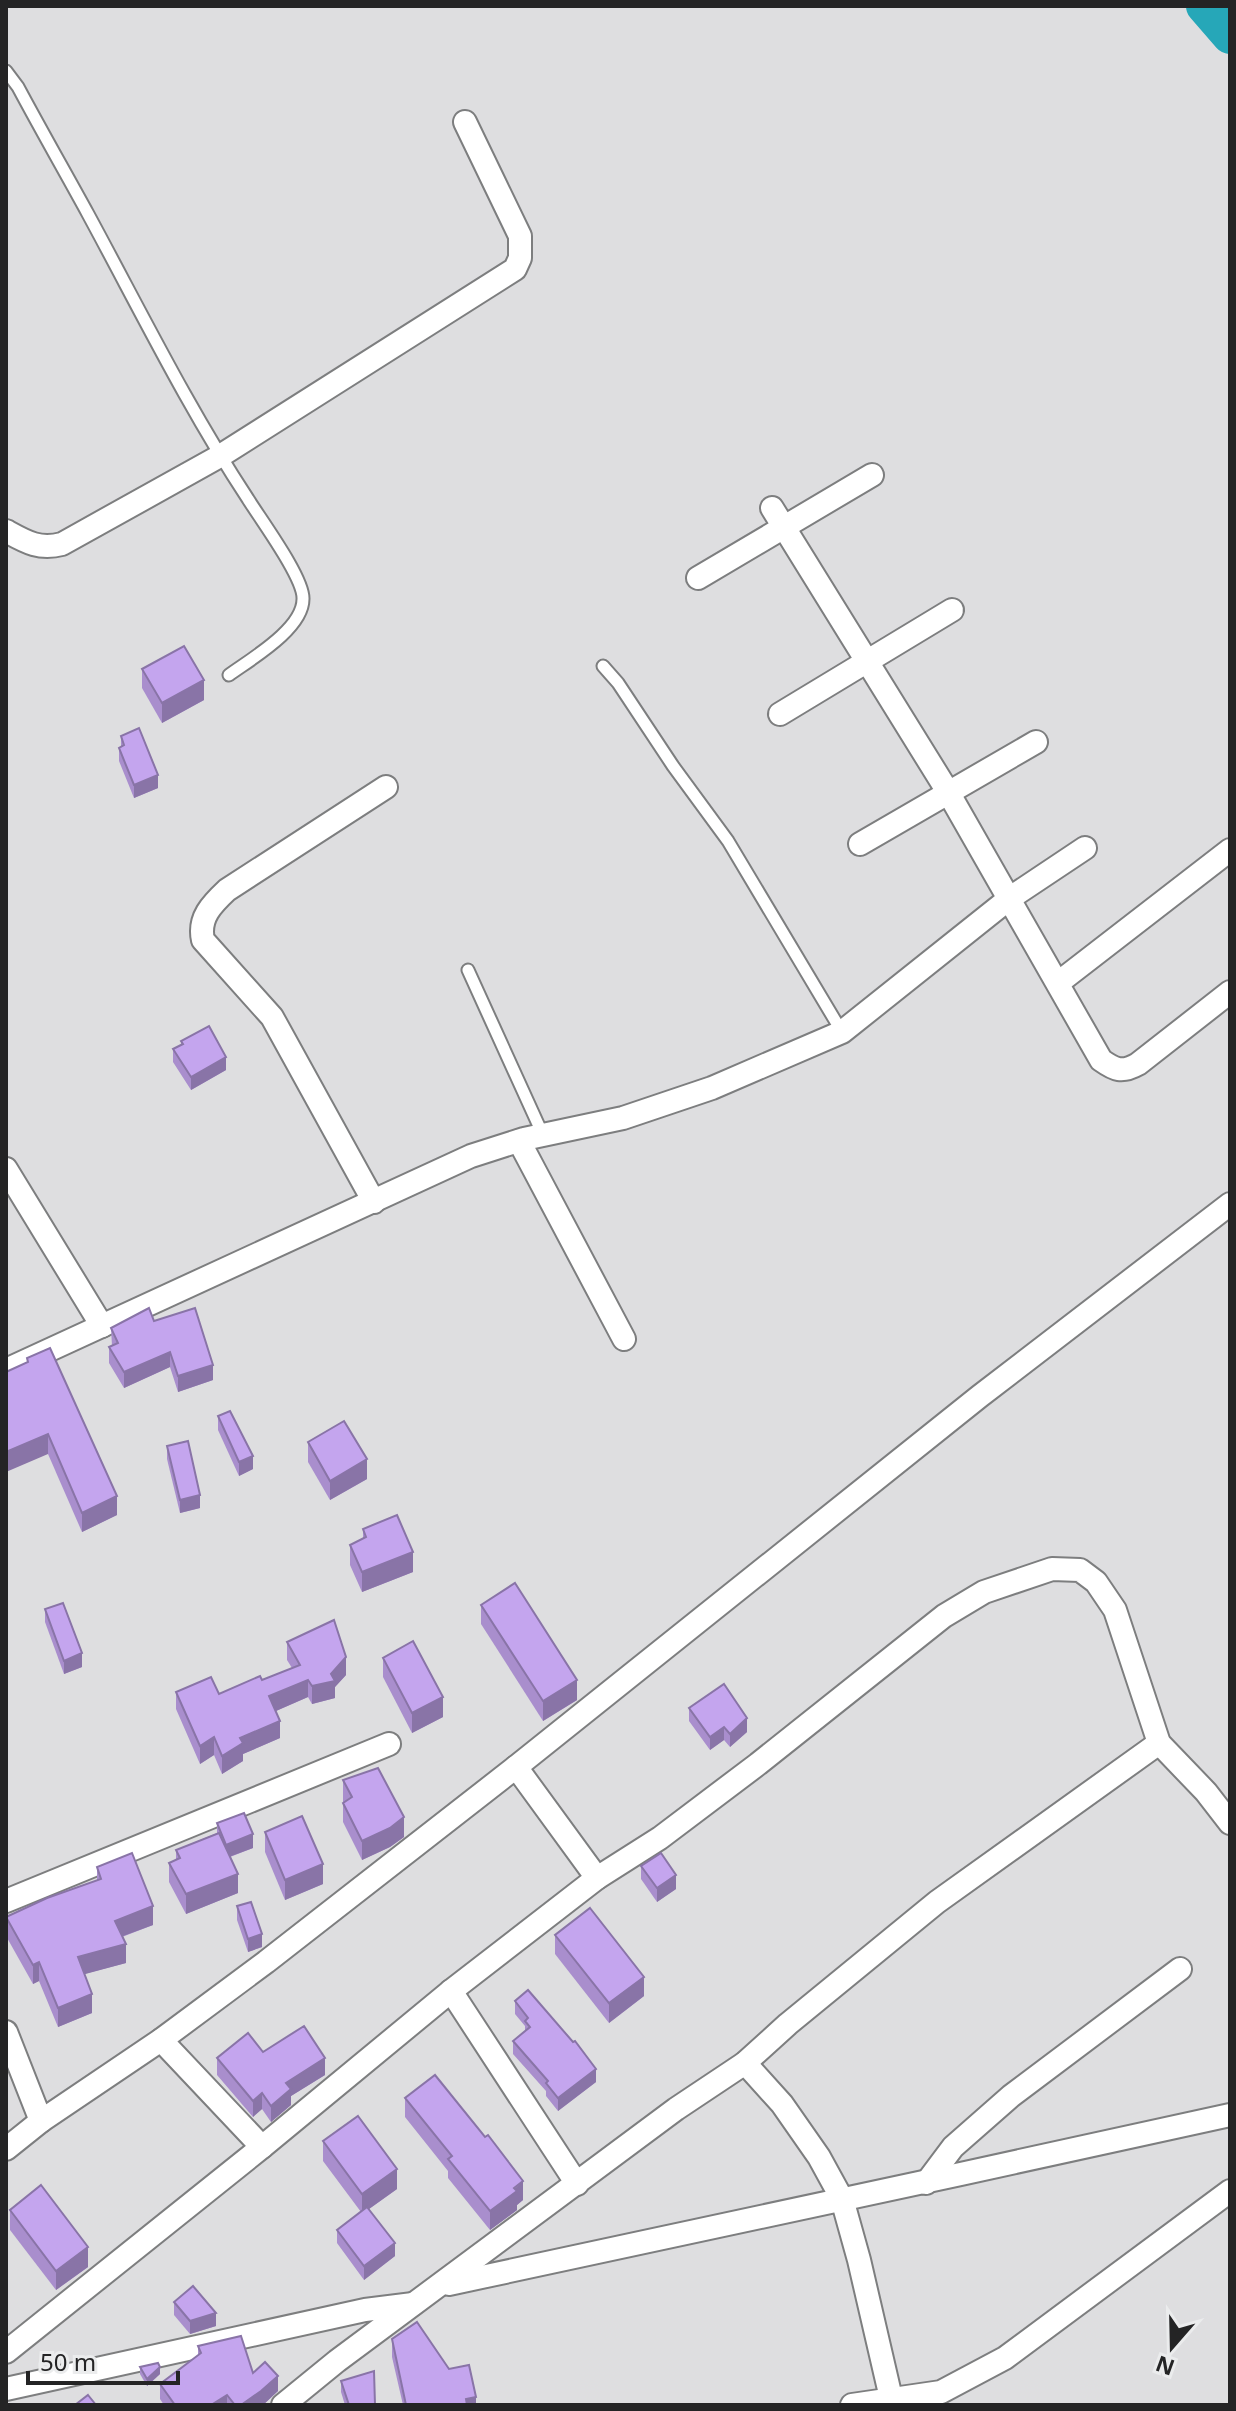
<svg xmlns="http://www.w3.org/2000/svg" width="1236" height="2411" font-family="'Noto Sans',sans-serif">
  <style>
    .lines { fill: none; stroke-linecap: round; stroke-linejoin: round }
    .river { stroke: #26a7b8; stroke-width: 36 }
    .lane-casing { stroke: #7d7e7f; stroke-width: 15 }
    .street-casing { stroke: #7d7e7f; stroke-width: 26 }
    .lane { stroke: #fff; stroke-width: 11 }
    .street { stroke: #fff; stroke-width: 22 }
    .wall { fill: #a98ecd }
    .shaded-wall { fill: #8974a7 }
    .building { fill: #c4a5ee; stroke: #8974a7; stroke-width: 2 }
  </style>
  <rect width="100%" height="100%" fill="#dedee0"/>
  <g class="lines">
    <path class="river" d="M1204,6L1230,36"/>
    <g class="lane-casing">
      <g id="lane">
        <path d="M6,71L18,87C41,130 65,172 88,214C140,310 188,408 248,499C261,520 304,578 303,599C303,629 251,659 229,675"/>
        <path d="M603,666L618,683L673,766L728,841L842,1032"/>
        <path d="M468,970L543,1135"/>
      </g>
    </g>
    <g class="street-casing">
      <g id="street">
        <path d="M772,508L948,792L1101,1060C1115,1070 1122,1073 1138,1064L1230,992"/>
        <path d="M6,531C26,542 39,550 62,544L220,456L515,269L520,258V236L465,122"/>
        <path d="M698,578L872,475"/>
        <path d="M780,714L952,610"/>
        <path d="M860,844L1036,742"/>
        <path d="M1058,983L1230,850"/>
        <path d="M519,1141L624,1339"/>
        <path d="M6,1169L102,1326"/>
        <path d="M374,1202L272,1017L203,940C198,918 212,904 227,890L386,787"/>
        <path d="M6,1370L471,1156L524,1139L623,1118L712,1088L842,1032L1010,898L1085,848"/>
        <path d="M516,1767L597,1878L660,1838L758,1764L944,1616L984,1592L1052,1569L1080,1570L1096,1582L1115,1610L1159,1743L1206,1792L1230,1823"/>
        <path d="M6,1901L389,1744"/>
        <path d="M451,1991L577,2184"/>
        <path d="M6,2032L41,2121"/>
        <path d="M161,2040L262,2147"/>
        <path d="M745,2063L782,2104L819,2157L842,2199L859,2260L891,2398"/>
        <path d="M6,2149L41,2121L161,2040L266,1962L516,1767L980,1396L1230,1204"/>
        <path d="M926,2183L953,2147L1011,2096L1180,1969"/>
        <path d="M449,2284C710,2227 970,2173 1230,2115"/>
        <path d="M6,2352L262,2147L451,1991L597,1878"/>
        <path d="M6,2389L365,2310L413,2304"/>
        <path d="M283,2405L337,2361L676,2109L745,2063L788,2024L937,1902L1159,1743"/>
        <path d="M852,2405L941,2392L1005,2358L1230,2191"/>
      </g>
    </g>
    <use href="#lane" class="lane"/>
    <use href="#street" class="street"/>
  </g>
  <g class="wall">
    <path d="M142,669L204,700L162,723L142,688Z"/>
    <path d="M121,736L158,788L134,798L119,761V748L121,747Z"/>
    <path d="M181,1041L226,1070L191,1090L173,1062V1049L181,1045Z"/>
    <path d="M154,1321L213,1380L178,1392L170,1367L124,1388L109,1363V1347L112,1346L111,1328Z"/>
    <path d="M27,1358L117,1515L82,1532L48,1454Z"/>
    <path d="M218,1416L253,1469L239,1476L218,1430Z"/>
    <path d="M308,1442L367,1479L330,1500L308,1462Z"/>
    <path d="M167,1446L200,1508L180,1513L167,1459Z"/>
    <path d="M363,1529L413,1572L362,1592L350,1565V1545L363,1539Z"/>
    <path d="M481,1605L577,1700L543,1721L481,1624Z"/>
    <path d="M45,1609L82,1667L64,1674L45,1622Z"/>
    <path d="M287,1642L346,1675L335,1687V1698L312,1704L308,1697L276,1711L280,1738L243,1754V1761L222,1774L214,1755L200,1764L176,1709V1692L219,1694L262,1680L292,1668L287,1660Z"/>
    <path d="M383,1658L443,1717L412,1733L383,1677Z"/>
    <path d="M689,1708L747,1732L730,1747L724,1740L710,1750L689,1721Z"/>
    <path d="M343,1780L404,1837L390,1847L362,1860L343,1822Z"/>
    <path d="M217,1823L253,1848L230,1857L238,1893L186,1914L169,1882V1863L176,1860V1850L217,1833Z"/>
    <path d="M265,1832L323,1884L285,1900L265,1852Z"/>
    <path d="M641,1866L676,1889L657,1902L641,1879Z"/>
    <path d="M97,1867L153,1925L122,1937L126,1963L84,1974L92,2013L58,2027L39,1981L33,1984L6,1936V1917L97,1881Z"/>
    <path d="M237,1906L262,1947L248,1952L237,1920Z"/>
    <path d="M555,1935L644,1996L609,2023L555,1954Z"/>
    <path d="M515,2001L596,2082L558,2111L546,2096V2091L513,2054V2041L525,2031V2026L515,2014Z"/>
    <path d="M263,2052L325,2075L291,2096V2105L271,2122L262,2109L253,2117L217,2075V2058Z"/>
    <path d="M405,2098L523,2200L517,2205V2210L490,2230L448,2178V2171L405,2117Z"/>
    <path d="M323,2141L397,2189L369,2209L395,2256L364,2280L337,2243V2230L361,2212L323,2161Z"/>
    <path d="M10,2210L88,2267L56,2290L10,2230Z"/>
    <path d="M174,2302L216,2326L190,2334L174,2315Z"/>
    <path d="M392,2339L449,2369L476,2405H403L392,2357Z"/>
    <path d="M198,2346L253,2373L278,2391L263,2405H164L160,2399V2384L198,2355Z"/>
    <path d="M140,2367L160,2374L147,2386L140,2374Z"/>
    <path d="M341,2381L375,2405H345L341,2392Z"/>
  </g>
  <g class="shaded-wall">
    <path d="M204,680V700L162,723V703Z"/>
    <path d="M158,775V788L134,798V785Z"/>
    <path d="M226,1057V1070L191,1090V1077Z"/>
    <path d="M170,1352V1367L124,1388V1372Z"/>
    <path d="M213,1365V1380L178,1392V1376Z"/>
    <path d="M48,1434V1454L6,1472V1452Z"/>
    <path d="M253,1456V1469L239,1476V1462Z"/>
    <path d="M367,1459V1479L330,1500V1481Z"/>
    <path d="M200,1495V1508L180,1513V1500Z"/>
    <path d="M117,1496V1515L82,1532V1513Z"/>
    <path d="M413,1552V1572L362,1592V1572Z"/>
    <path d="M82,1653V1667L64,1674V1661Z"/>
    <path d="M346,1657V1675L335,1687V1698L312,1704V1686L331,1674Z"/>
    <path d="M308,1680V1697L269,1714V1696Z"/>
    <path d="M577,1680V1700L543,1721V1701Z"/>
    <path d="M443,1697V1717L412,1733V1713Z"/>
    <path d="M747,1718V1732L730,1747V1734Z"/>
    <path d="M280,1721V1738L243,1754V1761L222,1774V1756L240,1738Z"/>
    <path d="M724,1727V1740L710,1750V1737Z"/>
    <path d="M214,1737V1755L200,1764V1746Z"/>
    <path d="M404,1817V1837L390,1847L362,1860V1841Z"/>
    <path d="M253,1834V1848L226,1858V1845Z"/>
    <path d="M323,1864V1884L285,1900V1880Z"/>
    <path d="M238,1874V1893L186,1914V1894Z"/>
    <path d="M676,1875V1889L657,1902V1888Z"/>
    <path d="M153,1906V1925L115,1939V1921Z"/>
    <path d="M262,1934V1947L248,1952V1939Z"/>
    <path d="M126,1944V1963L78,1976V1957Z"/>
    <path d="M39,1962V1981L33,1984V1965Z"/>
    <path d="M644,1977V1996L609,2023V2003Z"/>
    <path d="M92,1994V2013L58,2027V2008Z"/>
    <path d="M325,2058V2075L291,2096V2105L271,2122V2106L286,2083Z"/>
    <path d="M596,2069V2082L558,2111V2098Z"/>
    <path d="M262,2093V2109L253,2117V2101Z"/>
    <path d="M397,2169V2189L362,2214V2194Z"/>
    <path d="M523,2181V2200L517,2205V2210L490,2230V2211Z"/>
    <path d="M395,2243V2256L364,2280V2266Z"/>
    <path d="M88,2247V2267L56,2290V2271Z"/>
    <path d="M216,2313V2326L190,2334V2321Z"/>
    <path d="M160,2367V2374L147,2386V2379Z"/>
    <path d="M278,2376V2391L263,2405H241Z"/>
    <path d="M227,2395V2405H211Z"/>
    <path d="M476,2397V2405H466V2399Z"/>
  </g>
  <g class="building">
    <path d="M184,646L204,680L162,703L142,669Z"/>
    <path d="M139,728L158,775L134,785L119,748L124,745L121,736Z"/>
    <path d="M209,1026L226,1057L191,1077L173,1049L183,1044L181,1041Z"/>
    <path d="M149,1308L154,1321L195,1308L213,1365L178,1376L170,1352L124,1372L109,1347L118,1343L111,1328Z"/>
    <path d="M50,1348L117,1496L82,1513L48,1434L6,1452V1372L28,1362L27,1358Z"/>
    <path d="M230,1411L253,1456L239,1462L218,1416Z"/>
    <path d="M344,1421L367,1459L330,1481L308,1442Z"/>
    <path d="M188,1441L200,1495L180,1500L167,1446Z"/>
    <path d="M397,1515L413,1552L362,1572L350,1545L366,1537L363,1529Z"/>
    <path d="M515,1583L577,1680L543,1701L481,1605Z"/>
    <path d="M63,1603L82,1653L64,1661L45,1609Z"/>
    <path d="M334,1620L346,1657L331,1674L335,1681L312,1686L308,1680L269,1696L280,1721L240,1738L243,1743L222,1756L214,1737L200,1746L176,1692L211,1677L219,1694L260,1676L262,1680L300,1665L287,1642Z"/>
    <path d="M413,1641L443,1697L412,1713L383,1658Z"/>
    <path d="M724,1684L747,1718L730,1734L724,1727L710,1737L689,1708Z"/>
    <path d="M378,1768L404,1817L390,1828L362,1841L343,1803L352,1797L343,1780Z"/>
    <path d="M244,1813L253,1834L226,1845L217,1823Z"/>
    <path d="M302,1816L323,1864L285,1880L265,1832Z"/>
    <path d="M219,1833L238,1874L186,1894L169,1863L180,1858L176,1850Z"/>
    <path d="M132,1853L153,1906L115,1921L126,1944L78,1957L92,1994L58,2008L39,1962L33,1965L6,1917L47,1898L101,1879L97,1867Z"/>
    <path d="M661,1853L676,1875L657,1888L641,1866Z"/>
    <path d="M251,1902L262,1934L248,1939L237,1906Z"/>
    <path d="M590,1908L644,1977L609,2003L555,1935Z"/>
    <path d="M528,1990L573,2042L575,2041L596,2069L558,2098L546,2083L548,2081L513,2041L530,2027L525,2021L528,2018L515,2001Z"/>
    <path d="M304,2026L325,2058L286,2083L291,2089L271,2106L262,2093L253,2101L217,2058L248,2033L263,2052Z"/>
    <path d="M435,2075L485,2137L488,2135L523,2181L514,2188L517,2191L490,2211L448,2159L452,2156L405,2098Z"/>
    <path d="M358,2116L397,2169L362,2194L323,2141Z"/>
    <path d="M41,2185L88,2247L56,2271L10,2210Z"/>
    <path d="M367,2207L395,2243L364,2266L337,2230Z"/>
    <path d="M193,2286L216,2313L190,2321L174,2302Z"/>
    <path d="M417,2322L449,2369L469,2365L476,2397L466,2399L467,2405H406L392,2339Z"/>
    <path d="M241,2336L253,2373L265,2362L278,2376L261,2391L241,2405H235L227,2395L211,2405H175L160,2384L201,2353L198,2346Z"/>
    <path d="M158,2363L160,2367L147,2379L140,2367Z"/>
    <path d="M374,2371L375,2405H349L341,2381Z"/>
    <path d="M88,2395L96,2405H75Z"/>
  </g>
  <rect width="1236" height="2411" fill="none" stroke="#242425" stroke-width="16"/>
  <g transform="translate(1172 2347) rotate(200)" stroke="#ebeced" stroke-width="6" paint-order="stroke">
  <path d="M0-6L14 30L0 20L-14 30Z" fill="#242425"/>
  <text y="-12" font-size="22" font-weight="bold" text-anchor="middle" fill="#242425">N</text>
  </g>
  <path d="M28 2371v12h150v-12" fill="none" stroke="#242425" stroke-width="4"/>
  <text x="40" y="2371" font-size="24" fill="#242425" stroke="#ebeced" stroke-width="6" paint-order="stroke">50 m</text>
</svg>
